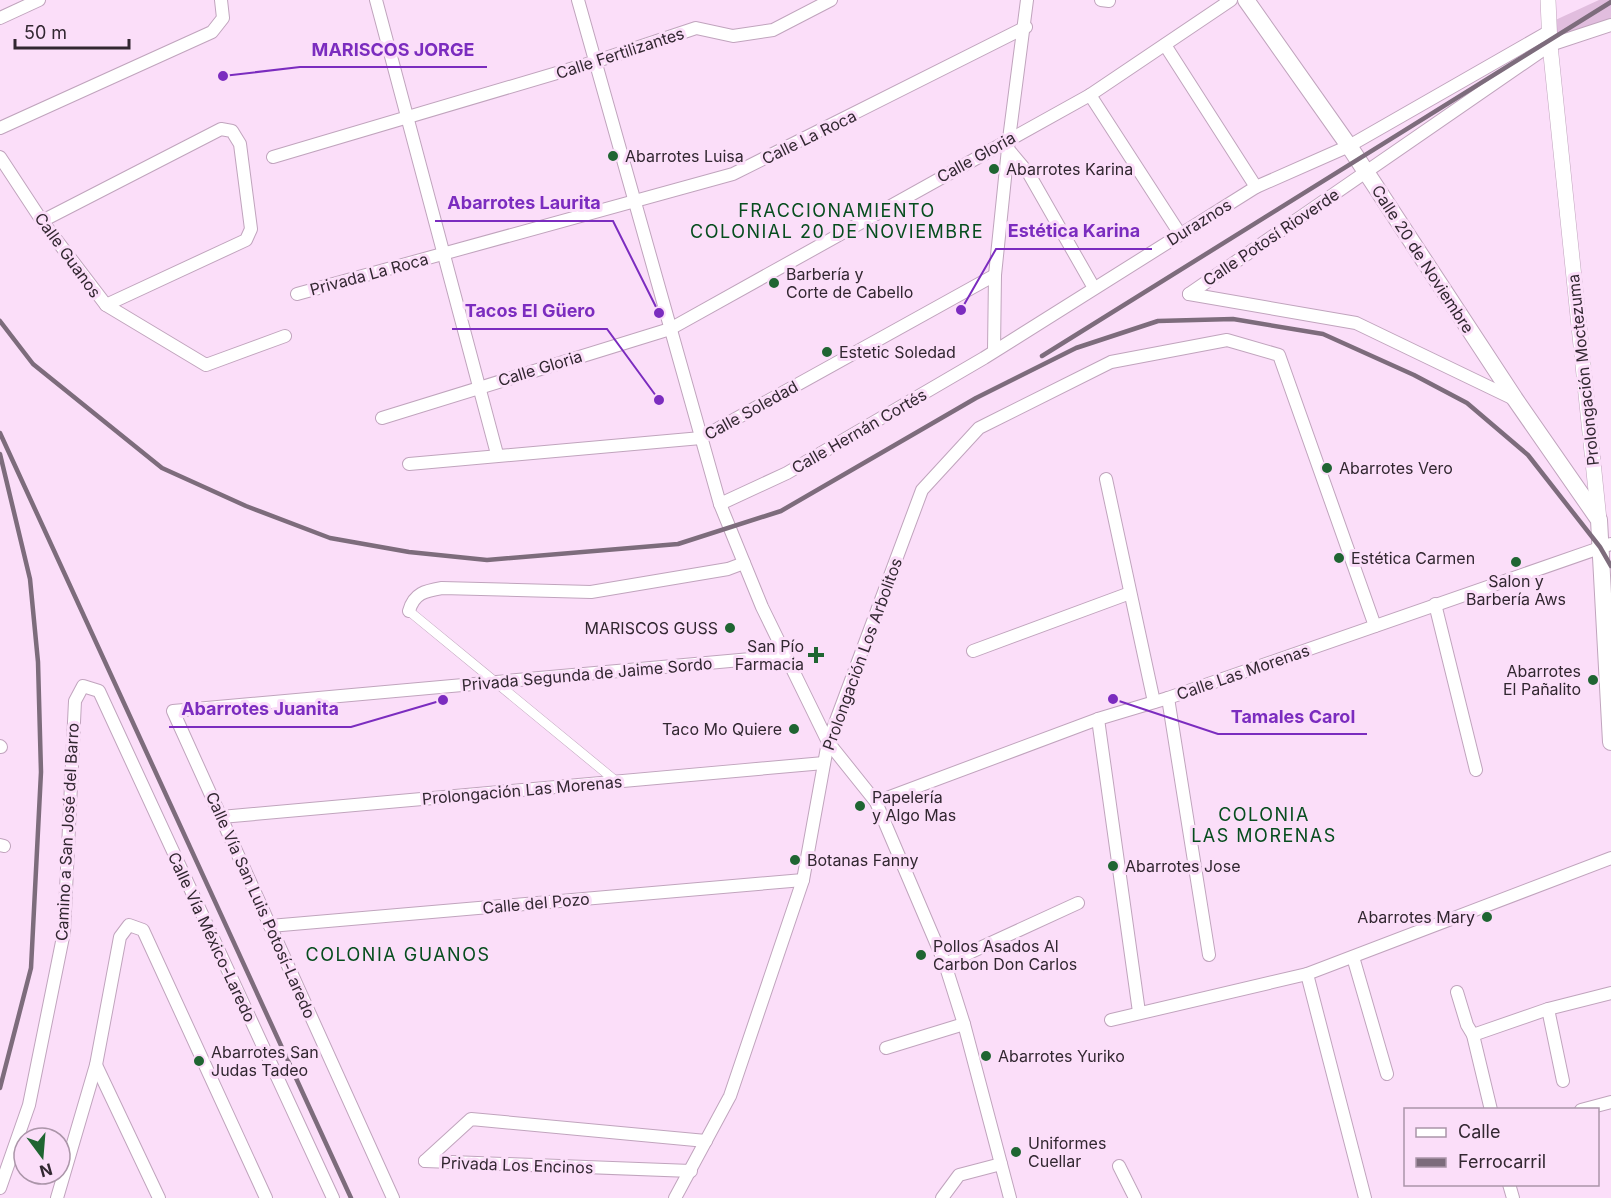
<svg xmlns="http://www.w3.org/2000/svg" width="1611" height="1198" font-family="Inter,sans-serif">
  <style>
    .green { fill: #e1bdde }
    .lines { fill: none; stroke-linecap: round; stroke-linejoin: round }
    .pedestrian-casing { stroke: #c0a4bd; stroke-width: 10 }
    .minor-casing { stroke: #c0a4bd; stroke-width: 14 }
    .tertiary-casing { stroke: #c0a4bd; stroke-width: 16 }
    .secondary-casing { stroke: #c0a4bd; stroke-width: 18 }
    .pedestrian { stroke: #fff; stroke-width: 9 }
    .minor { stroke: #fff; stroke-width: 12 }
    .tertiary { stroke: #fff; stroke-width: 15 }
    .secondary { stroke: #fff; stroke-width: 16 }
    .rail { stroke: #7d6c7c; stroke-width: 4.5 }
    .poi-dot { fill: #1f6532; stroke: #fbdef9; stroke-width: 2 }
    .labels { text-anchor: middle; stroke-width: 6; stroke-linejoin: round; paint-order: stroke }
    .street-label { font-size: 16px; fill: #322731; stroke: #fbdef9 }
    .poi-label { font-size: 16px; fill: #322731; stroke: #fbdef9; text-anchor: start }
    .neighbourhood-label { font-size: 18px; letter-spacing: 1.5px; fill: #064d1e; stroke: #fbdef9 }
    .leader { fill: none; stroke: #7b2cbf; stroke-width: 2 }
    .callout-dot { fill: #7b2cbf; stroke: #fbdef9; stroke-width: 2 }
    .callout-label { font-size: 18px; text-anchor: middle; font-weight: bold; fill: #7b2cbf; stroke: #fbdef9; stroke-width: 6; stroke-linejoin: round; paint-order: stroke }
  </style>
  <rect width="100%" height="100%" fill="#fbdef9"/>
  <path class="green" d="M1599,0H1611V21L1556,40L1551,22Z"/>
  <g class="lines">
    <g class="pedestrian-casing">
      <path id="pedestrian" d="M409,611L617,782"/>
    </g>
    <g class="minor-casing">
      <g id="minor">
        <path d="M376,0L497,454"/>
        <path d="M578,0L720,504L762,607L828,742L876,802L945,964L964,1024L1010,1198"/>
        <path d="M1101,0L1109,1"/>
        <path d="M0,18L39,0"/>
        <path d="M1165,45L1256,187"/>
        <path d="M1090,95L1180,234"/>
        <path d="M0,128L212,32L223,18L221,0"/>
        <path d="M1008,149L1029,174L1094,288"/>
        <path d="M0,157L42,221L106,305L206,365L285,336"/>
        <path d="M273,157L594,62L696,28L733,36L773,30L831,0"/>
        <path d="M42,221L221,129L232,131L240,144L251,229L246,240L106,305"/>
        <path d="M297,294L733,174L1026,27"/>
        <path d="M1189,294L1550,45L1611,25"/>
        <path d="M1189,294L1356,323L1514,399"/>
        <path d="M994,350L995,275L1009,139L1027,0"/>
        <path d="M382,418L670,329L1090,95L1231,0"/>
        <path d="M409,464L701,438L995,275"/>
        <path d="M1106,479L1154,702"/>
        <path d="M720,504L787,473L984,358L1256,187L1349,146L1550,31"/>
        <path d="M1435,604L1476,770"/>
        <path d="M409,611C414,593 425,591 442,588L591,592L728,569L744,563"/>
        <path d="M973,651L1130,593"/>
        <path d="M1168,698L1209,955"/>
        <path d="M1098,719L1139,1012"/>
        <path d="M0,746L1,747"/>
        <path d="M876,802L1098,719L1168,698L1611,544"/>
        <path d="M221,817L824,763"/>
        <path d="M0,845L4,846"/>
        <path d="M270,926L803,880"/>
        <path d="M1353,957L1387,1074"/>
        <path d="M945,964L1078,903"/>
        <path d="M1307,974L1365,1198"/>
        <path d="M1457,992L1467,1025L1473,1035L1491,1110"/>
        <path d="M1548,1009L1563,1081"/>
        <path d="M1111,1020L1307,974L1611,858"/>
        <path d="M1473,1035L1548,1009L1611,993"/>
        <path d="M886,1048L964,1024"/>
        <path d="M96,1065L159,1198"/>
        <path d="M1581,1110L1611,1102"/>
        <path d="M425,1161L471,1119L706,1141"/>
        <path d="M425,1161L691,1171"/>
        <path d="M1119,1166L1135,1198"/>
        <path d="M1509,1184L1513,1198"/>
        <path d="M0,1188L29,1105L64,932L75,701L83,686L99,691L333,1198"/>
        <path d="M57,1198L96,1065L120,937L129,925L143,930L266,1198"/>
        <path d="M393,1198L173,711L785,656"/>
        <path d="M675,1198L730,1096L803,880L828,742L922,490L979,428L1111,362L1227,340L1279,355L1375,626"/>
        <path d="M942,1198L959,1175L1001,1164"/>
      </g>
    </g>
    <g class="tertiary-casing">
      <path id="tertiary" d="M1548,0L1550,45L1599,520"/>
    </g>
    <g class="secondary-casing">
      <path id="secondary" d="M1246,0L1349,146L1515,399L1599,520L1611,742"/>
    </g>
    <use href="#pedestrian" class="pedestrian"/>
    <use href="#minor" class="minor"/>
    <use href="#tertiary" class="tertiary"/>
    <use href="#secondary" class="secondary"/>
    <g class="rail">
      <path d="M0,321L33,364L162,468L246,506L330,538L409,552L487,560L678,544L781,511L976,398L1076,348L1158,321L1233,319L1323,334L1414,375L1467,403L1528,455L1600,547L1611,566"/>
      <path d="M1042,356L1611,2"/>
      <path d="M0,433L351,1198"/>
      <path d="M0,454L30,579L38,662L41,772L31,968L0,1088"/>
    </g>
  </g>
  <g class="poi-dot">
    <circle cx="613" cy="156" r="6"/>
    <circle cx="994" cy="169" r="6"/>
    <circle cx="774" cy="283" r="6"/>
    <circle cx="827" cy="352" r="6"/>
    <circle cx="1327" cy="468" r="6"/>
    <circle cx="1339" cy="558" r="6"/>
    <circle cx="1516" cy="562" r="6"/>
    <circle cx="730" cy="628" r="6"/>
    <path d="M813 646h6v6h6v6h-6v6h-6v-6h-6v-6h6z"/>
    <circle cx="1593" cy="680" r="6"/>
    <circle cx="794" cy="729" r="6"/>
    <circle cx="860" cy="806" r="6"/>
    <circle cx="795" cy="860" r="6"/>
    <circle cx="1113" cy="866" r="6"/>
    <circle cx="1487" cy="917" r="6"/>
    <circle cx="921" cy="955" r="6"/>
    <circle cx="986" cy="1056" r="6"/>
    <circle cx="199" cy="1061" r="6"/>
    <circle cx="1016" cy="1152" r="6"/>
  </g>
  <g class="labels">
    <g class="street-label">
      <text transform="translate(620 53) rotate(-18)" y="6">Calle Fertilizantes</text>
      <text transform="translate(809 137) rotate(-26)" y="6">Calle La Roca</text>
      <text transform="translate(976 157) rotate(-29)" y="6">Calle Gloria</text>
      <text transform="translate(1199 222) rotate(-32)" y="6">Duraznos</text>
      <text transform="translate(1271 237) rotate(-34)" y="6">Calle Potosí Rioverde</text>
      <text transform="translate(68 255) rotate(54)" y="6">Calle Guanos</text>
      <text transform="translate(1423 259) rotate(57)" y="6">Calle 20 de Noviembre</text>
      <text transform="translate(369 274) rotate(-15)" y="6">Privada La Roca</text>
      <text transform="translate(540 368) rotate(-17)" y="6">Calle Gloria</text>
      <text transform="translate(1583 370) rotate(-96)" y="6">Prolongación Moctezuma</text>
      <text transform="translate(751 410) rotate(-29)" y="6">Calle Soledad</text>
      <text transform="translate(859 431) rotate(-30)" y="6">Calle Hernán Cortés</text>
      <text transform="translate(862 654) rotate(-70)" y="6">Prolongación Los Arbolitos</text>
      <text transform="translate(1243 672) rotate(-19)" y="6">Calle Las Morenas</text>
      <text transform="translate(587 674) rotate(-5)" y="6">Privada Segunda de Jaime Sordo</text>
      <text transform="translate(522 790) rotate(-5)" y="6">Prolongación Las Morenas</text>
      <text transform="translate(67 832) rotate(-87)" y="6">Camino a San José del Barro</text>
      <text transform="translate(536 903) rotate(-5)" y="6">Calle del Pozo</text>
      <text transform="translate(261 905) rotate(66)" y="6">Calle Vía San Luis Potosí-Laredo</text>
      <text transform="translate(212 937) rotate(65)" y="6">Calle Vía México-Laredo</text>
      <text transform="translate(517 1165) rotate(2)" y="6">Privada Los Encinos</text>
    </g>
    <g class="poi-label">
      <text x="625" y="162">Abarrotes Luisa</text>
      <text x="1006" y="175">Abarrotes Karina</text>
      <text x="786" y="280">Barbería y<tspan x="786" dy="18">Corte de Cabello</tspan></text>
      <text x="839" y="358">Estetic Soledad</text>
      <text x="1339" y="474">Abarrotes Vero</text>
      <text x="1351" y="564">Estética Carmen</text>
      <text x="1516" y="587" text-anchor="middle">Salon y<tspan x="1516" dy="18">Barbería Aws</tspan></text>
      <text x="718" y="634" text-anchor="end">MARISCOS GUSS</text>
      <text x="804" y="652" text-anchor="end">San Pío<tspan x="804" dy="18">Farmacia</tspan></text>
      <text x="1581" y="677" text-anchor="end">Abarrotes<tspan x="1581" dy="18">El Pañalito</tspan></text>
      <text x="782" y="735" text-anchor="end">Taco Mo Quiere</text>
      <text x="872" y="803">Papelería<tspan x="872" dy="18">y Algo Mas</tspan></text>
      <text x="807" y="866">Botanas Fanny</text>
      <text x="1125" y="872">Abarrotes Jose</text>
      <text x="1475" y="923" text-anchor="end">Abarrotes Mary</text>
      <text x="933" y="952">Pollos Asados Al<tspan x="933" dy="18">Carbon Don Carlos</tspan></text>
      <text x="211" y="1058">Abarrotes San<tspan x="211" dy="18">Judas Tadeo</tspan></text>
      <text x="998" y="1062">Abarrotes Yuriko</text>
      <text x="1028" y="1149">Uniformes<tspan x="1028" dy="18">Cuellar</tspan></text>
    </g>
    <g class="neighbourhood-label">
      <text x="837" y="217">FRACCIONAMIENTO<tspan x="837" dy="21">COLONIAL 20 DE NOVIEMBRE</tspan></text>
      <text x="1264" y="821">COLONIA<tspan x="1264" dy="21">LAS MORENAS</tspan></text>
      <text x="398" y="961">COLONIA GUANOS</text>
    </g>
  </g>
  <path class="leader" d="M223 76L300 67H487M659 313L613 221H435M961 310L996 249H1152M659 400L607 329H452M443 700L351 727H169M1113 699L1218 734H1367"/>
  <g class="callout-dot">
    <circle cx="223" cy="76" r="6"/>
    <circle cx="659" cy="313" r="6"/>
    <circle cx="961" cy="310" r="6"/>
    <circle cx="659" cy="400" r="6"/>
    <circle cx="443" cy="700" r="6"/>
    <circle cx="1113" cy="699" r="6"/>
  </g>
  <g class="callout-label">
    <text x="393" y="56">MARISCOS JORGE</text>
    <text x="524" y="209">Abarrotes Laurita</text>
    <text x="1074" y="237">Estética Karina</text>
    <text x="530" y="317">Tacos El Güero</text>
    <text x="260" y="715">Abarrotes Juanita</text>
    <text x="1293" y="723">Tamales Carol</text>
  </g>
  <rect x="1404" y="1108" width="195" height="78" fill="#fbdef9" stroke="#ab95a9" stroke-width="1.5"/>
  <rect x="1416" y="1128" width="30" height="9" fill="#ffffff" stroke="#ab95a9" stroke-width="1.5"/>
  <text x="1458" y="1138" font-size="18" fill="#322731">Calle</text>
  <rect x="1416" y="1158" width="30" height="9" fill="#7d6c7c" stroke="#ab95a9" stroke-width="1.5"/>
  <text x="1458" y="1168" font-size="18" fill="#322731">Ferrocarril</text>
  <g transform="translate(42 1156) rotate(164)"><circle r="28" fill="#fbdef9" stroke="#ab95a9" stroke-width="1.5"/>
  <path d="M0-4.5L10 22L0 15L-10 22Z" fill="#1f6532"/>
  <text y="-9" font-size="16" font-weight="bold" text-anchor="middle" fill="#322731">N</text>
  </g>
  <path d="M15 39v9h114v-9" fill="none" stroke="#322731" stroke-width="3"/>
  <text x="24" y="39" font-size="18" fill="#322731" stroke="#fbdef9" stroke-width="4.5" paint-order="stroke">50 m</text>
</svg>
